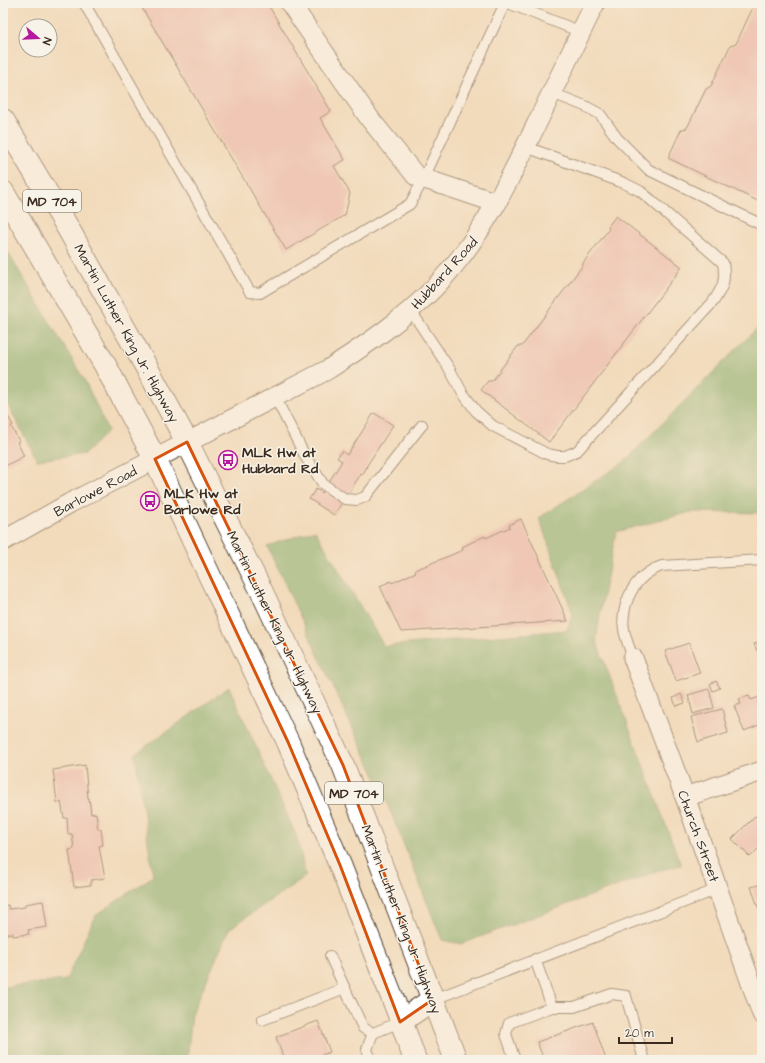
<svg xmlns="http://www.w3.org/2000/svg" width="765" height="1063" font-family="'Architects Daughter',sans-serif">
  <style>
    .forest { fill: #75ac68; stroke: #586b43 }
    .building { fill: #ebafab }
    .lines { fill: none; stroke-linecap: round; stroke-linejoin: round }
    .service-casing { stroke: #564536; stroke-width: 12 }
    .minor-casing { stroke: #564536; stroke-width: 21 }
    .primary-casing { stroke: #564536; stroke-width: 24 }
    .service { stroke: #fff; stroke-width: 10 }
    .minor { stroke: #fff; stroke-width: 19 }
    .primary { stroke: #fff; stroke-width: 22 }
    .marked { fill: none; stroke: #d7540e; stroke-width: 3; stroke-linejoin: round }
    .labels { text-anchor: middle; stroke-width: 3; stroke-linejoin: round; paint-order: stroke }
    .shield { fill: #f7f3e8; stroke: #73665b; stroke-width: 1 }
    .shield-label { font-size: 13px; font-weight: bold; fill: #3b2a1e }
    .street-label { font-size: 14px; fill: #3b2a1e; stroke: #f7f3e8 }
    .poi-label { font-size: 14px; font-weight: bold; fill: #3b2a1e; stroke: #f7f3e8; text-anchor: start }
  </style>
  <rect width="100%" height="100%" fill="#f7f3e8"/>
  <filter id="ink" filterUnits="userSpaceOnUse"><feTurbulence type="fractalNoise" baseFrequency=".025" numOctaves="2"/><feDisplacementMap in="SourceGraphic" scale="8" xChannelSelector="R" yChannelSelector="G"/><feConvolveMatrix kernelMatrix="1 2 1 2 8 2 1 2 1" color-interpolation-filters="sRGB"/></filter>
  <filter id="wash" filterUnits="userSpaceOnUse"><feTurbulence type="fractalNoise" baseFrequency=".012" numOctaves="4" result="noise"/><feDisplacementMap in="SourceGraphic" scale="16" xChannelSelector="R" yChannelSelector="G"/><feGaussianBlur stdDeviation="0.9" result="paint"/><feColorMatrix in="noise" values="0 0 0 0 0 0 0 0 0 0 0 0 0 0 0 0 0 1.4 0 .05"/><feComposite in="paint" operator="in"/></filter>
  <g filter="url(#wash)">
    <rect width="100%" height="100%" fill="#f2dbbb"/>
    <g class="forest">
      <path d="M3,244L85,381L108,431L85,454L37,460L3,396Z"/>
      <path d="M762,323V513L691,512L616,532L604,592L596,640L681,865L658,871L461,944L442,940L383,793L267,546L315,530L384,646L567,630L573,614L539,518L624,462Z"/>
      <path d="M229,687L296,835L306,876L229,929L192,1014L187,1060H3V987L66,980L95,916L153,876L135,754Z"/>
    </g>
    <g id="blocks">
      <g class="building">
        <path d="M139,3H267L331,111L320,118L345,160L334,166L350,193L345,215L286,250Z"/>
        <path d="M755,3H762V203L668,158L681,130L687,128L706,89L711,86L730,46L736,44Z"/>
        <path d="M616,216L682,267L549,442L481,390L488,381H492L518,346H522L583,265V263L609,229L608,226Z"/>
        <path d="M3,401L8,410L5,411L13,425L11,426L19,441L17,442L24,456L3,467Z"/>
        <path d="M374,413L393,425L366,467H367L362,475L361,474L334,515L309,499L316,489L322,493L342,461L337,458L342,451L347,455Z"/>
        <path d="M521,519L568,621L401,632L380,586L391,581L392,583L416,572L415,570L463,550L462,547L485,536L486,538L510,527L509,525Z"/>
        <path d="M761,642L762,649L757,651L754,644Z"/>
        <path d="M689,643L700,673L676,681L665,651Z"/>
        <path d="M716,681L720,688L713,691L710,684Z"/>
        <path d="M709,689L714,708L693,714L688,695Z"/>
        <path d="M681,694L685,703L676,706L673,698Z"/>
        <path d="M749,696L751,700L762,696V724L744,731L734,706L741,704L739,699Z"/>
        <path d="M722,709L728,733L698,742L691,717Z"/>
        <path d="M85,765L88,798H89L91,814L96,813L98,829H101L103,845L99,846L105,878L91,880V885L74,887L69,850L74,849L72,834H68L67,818H64L61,802L57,803L53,770Z"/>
        <path d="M755,816L762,823V845L750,857L732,839Z"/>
        <path d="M762,884V918L751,887Z"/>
        <path d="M43,901L47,927L28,930L29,934L13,936V933L3,935V906L8,905L9,909L25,907V904Z"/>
        <path d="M318,1021L330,1052L308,1060H284L276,1037Z"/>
        <path d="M593,1022L606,1060H544L537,1042Z"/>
      </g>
    </g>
  </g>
  <g filter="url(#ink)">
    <use href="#blocks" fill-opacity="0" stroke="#564536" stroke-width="1"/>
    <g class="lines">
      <g class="service-casing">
        <g id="service">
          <path d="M84,3L250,292L260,293L410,204L424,178L505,3"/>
          <path d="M508,3L581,32"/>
          <path d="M552,93L585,106L600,114L617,138L649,170L762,225"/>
          <path d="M411,311L449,368L462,392L476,411L493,426L547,454L557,456H565L577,451L713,302C723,287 726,281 723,263L651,200L640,191L624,183L526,147"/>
          <path d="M275,397L305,456L323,484L345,499L357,500L365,497L422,425"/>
          <path d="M633,658C630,649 625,638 624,629C622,620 624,612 626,604C632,585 643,572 662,566L762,560"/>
          <path d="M330,956L363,1028L373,1033L400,1022"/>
          <path d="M535,959L552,1007H574L612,994L626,996L644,1060"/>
          <path d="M432,1000L718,889"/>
          <path d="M262,1020L345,988"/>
          <path d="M371,1060L367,1049L373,1033"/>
          <path d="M515,1060L506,1034L509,1023L552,1007"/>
        </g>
      </g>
      <g class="minor-casing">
        <g id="minor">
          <path d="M290,3L370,119L416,176L497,203"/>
          <path d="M3,541L70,503L327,370C366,345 403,320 435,287C482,238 509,181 538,121C557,81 576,42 595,3"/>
          <path d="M633,658L685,797L762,1014"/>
          <path d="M685,797L762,771"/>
        </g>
      </g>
      <g class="primary-casing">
        <g id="primary">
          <path d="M3,120L65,223L152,377L187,442L262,592L343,765L456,1060"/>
          <path d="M3,192L105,365L155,459L206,568L288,742L340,865L398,1012L415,1060"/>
          <path d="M400,1022L432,1000"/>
        </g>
      </g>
      <use href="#service" class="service"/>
      <use href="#minor" class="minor"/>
      <use href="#primary" class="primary"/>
    </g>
  </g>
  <path d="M0 0H765V1063H0ZM187,442L343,765L432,1000L400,1022L340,865L288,742L155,459Z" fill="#f2dbbb" fill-opacity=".55" fill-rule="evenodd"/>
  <path class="marked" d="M187,442L343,765L432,1000L400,1022L340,865L288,742L155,459Z"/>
  <defs>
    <g id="bus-ring" transform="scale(1)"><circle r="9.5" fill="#f7f3e8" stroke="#b5179e" stroke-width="1.5"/><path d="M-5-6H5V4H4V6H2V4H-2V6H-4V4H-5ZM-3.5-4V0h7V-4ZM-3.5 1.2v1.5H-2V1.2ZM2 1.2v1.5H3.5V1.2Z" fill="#b5179e"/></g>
  </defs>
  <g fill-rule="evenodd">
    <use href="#bus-ring" x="228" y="460"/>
    <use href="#bus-ring" x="150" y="501"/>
  </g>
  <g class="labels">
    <g class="shield">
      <rect x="23" y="190" width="58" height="22" rx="3"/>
      <rect x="325" y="782" width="58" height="22" rx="3"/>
    </g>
    <g class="shield-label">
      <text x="52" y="206">MD 704</text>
      <text x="354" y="798">MD 704</text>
    </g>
    <g class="street-label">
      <text transform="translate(444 273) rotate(-48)" y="5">Hubbard Road</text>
      <text transform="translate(127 333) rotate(61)" y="5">Martin Luther King Jr. Highway</text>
      <text transform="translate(95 491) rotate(-28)" y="5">Barlowe Road</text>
      <text transform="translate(275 622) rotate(64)" y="5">Martin Luther King Jr. Highway</text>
      <text transform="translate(699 836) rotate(70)" y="5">Church Street</text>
      <text transform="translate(402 919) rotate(69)" y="5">Martin Luther King Jr. Highway</text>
    </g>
    <g class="poi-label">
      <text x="242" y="457">MLK Hw at<tspan x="242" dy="16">Hubbard Rd</tspan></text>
      <text x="164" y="498">MLK Hw at<tspan x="164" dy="16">Barlowe Rd</tspan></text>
    </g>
  </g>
  <rect width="765" height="1063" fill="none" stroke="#f7f3e8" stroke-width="16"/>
  <g transform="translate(38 38) rotate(109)"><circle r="19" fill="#f7f3e8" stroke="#aca397"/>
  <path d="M0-3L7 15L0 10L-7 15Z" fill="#b5179e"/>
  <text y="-6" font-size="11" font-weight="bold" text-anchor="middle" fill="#3b2a1e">N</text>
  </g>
  <path d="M619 1037v6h53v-6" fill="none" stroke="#3b2a1e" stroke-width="2"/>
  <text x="625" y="1037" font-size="12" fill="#3b2a1e" stroke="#f7f3e8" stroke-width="3" paint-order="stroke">20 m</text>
</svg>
